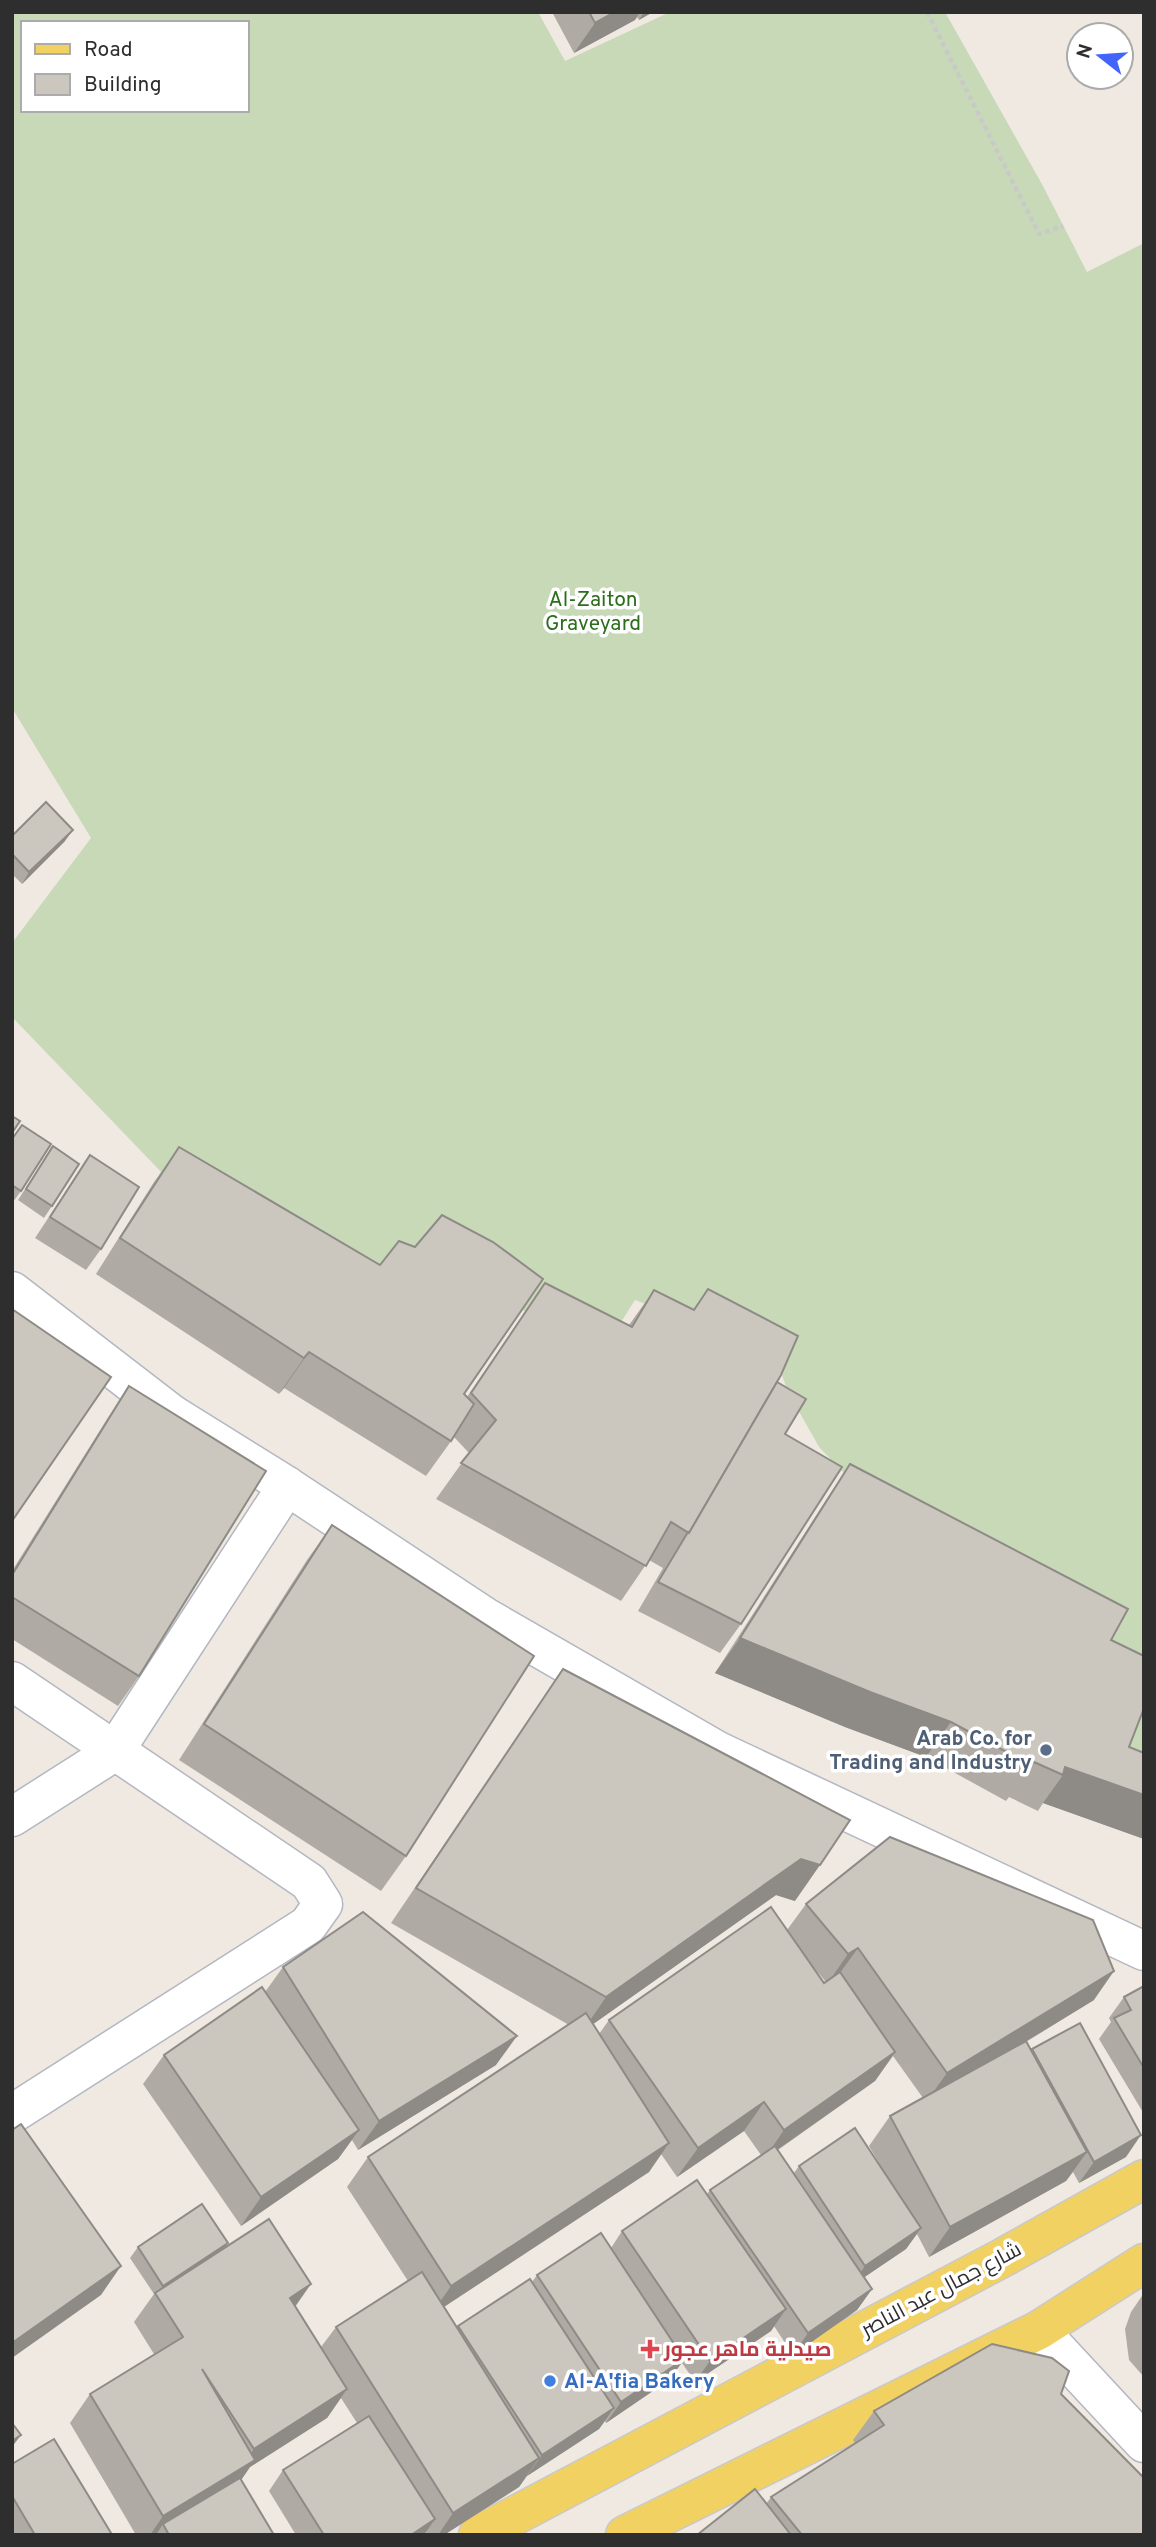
<svg xmlns="http://www.w3.org/2000/svg" width="1156" height="2547" font-family="Overpass,Cairo,sans-serif">
  <style>
    .cemetery { fill: #c8d9b8; fill-rule: evenodd }
    .lines { fill: none; stroke-linecap: round; stroke-linejoin: round }
    .minor-casing { stroke: #b4b7c1; stroke-width: 41 }
    .major-casing { stroke: #c9c9c9; stroke-width: 41 }
    .path { stroke: #c9c9c9; stroke-width: 4.5; stroke-dasharray: 5 3.5; stroke-linecap: butt }
    .minor { stroke: #fff; stroke-width: 38 }
    .major { stroke: #f2d163; stroke-width: 38 }
    .wall { fill: #afaba4; fill-rule: evenodd }
    .shaded-wall { fill: #8e8b86 }
    .building { fill: #cbc7bf; stroke: #8e8b86; stroke-width: 2 }
    .service-dot { fill: #5c6f8a; stroke: #fff; stroke-width: 2.5 }
    .health-dot { fill: #e0444e; stroke: #fff; stroke-width: 2.5 }
    .shop-dot { fill: #3f7fe0; stroke: #fff; stroke-width: 2.5 }
    .labels { text-anchor: middle; stroke-width: 7; stroke-linejoin: round; paint-order: stroke }
    .park-label { font-size: 21px; fill: #2c6e1b; stroke: #fff }
    .service-label { font-size: 21px; font-weight: bold; fill: #4e5e75; stroke: #fff; text-anchor: end }
    .street-label { font-size: 21px; fill: #2e2e2e; stroke: #fff }
    .health-label { font-size: 21px; font-weight: bold; fill: #be3a42; stroke: #fff; text-anchor: start }
    .shop-label { font-size: 21px; font-weight: bold; fill: #366cbe; stroke: #fff; text-anchor: start }
  </style>
  <rect width="100%" height="100%" fill="#efe9e1"/>
  <path class="cemetery" d="M12,12H538L565,61L670,12H945L1043,186L1087,272L1144,243V1786L819,1447L787,1390L780,1369L685,1319L635,1300L602,1352L527,1313L476,1275L417,1245L352,1287L166,1177L12,1017V943L91,838L12,708ZM23,23H247V110H23Z"/>
  <g class="lines">
    <g class="minor-casing">
      <g id="minor">
        <path d="M12,1291L173,1415L287,1486L487,1618L718,1751L1144,1951"/>
        <path d="M12,1681L309,1882L323,1904L308,1925L12,2114"/>
        <path d="M12,1817L114,1752L287,1486"/>
        <path d="M1039,2330L1144,2443"/>
      </g>
    </g>
    <g class="major-casing">
      <g id="major">
        <path d="M478,2535L1004,2257L1144,2179"/>
        <path d="M625,2535L1039,2330L1144,2263"/>
      </g>
    </g>
    <path class="path" d="M927,12L1039,234L1063,226"/>
    <use href="#minor" class="minor"/>
    <use href="#major" class="major"/>
  </g>
  <g class="wall">
    <path d="M552,12H653L639,20L637,17L635,20L574,53Z"/>
    <path d="M12,836L65,841L22,884L12,874Z"/>
    <path d="M22,1125L21,1191L13,1202L12,1201V1138Z"/>
    <path d="M53,1146L52,1206L44,1218L18,1200Z"/>
    <path d="M179,1147L467,1397L545,1283L629,1325L654,1290L693,1310L708,1289L777,1382L785,1434L741,1624L720,1653L638,1611L663,1568L649,1560L621,1601L436,1499L469,1453L454,1437L426,1476L284,1388L279,1394L96,1274L154,1182Z"/>
    <path d="M90,1155L101,1249L86,1270L35,1238Z"/>
    <path d="M129,1386L139,1676L118,1706L12,1639V1571L109,1416Z"/>
    <path d="M850,1464L1111,1640L1129,1747L1144,1753V1839L1043,1803L1038,1811L1009,1797L1006,1801L926,1757L845,1727L715,1673L826,1500Z"/>
    <path d="M332,1525L406,1856L381,1891L179,1760L307,1560Z"/>
    <path d="M563,1669L795,1901L776,1895L593,2024L599,2034L609,2020L787,1930L806,1904L1094,2000L1026,2042L1031,2050L1032,2049L1126,2157L1079,2183L1073,2172L1066,2181L929,2257L917,2234L906,2249L864,2277L872,2289L857,2310L793,2355L774,2326L771,2331L695,2382L682,2363L669,2380L606,2423L605,2421L599,2429L527,2476L519,2487L444,2535H428L426,2532L424,2535H296L269,2491L283,2470L357,2423L341,2398L327,2418L250,2467L241,2480L274,2535H136L70,2423L90,2394L154,2354L134,2322L154,2294L130,2258L138,2247L228,2243L225,2248L295,2306L321,2347L336,2327L408,2281L347,2187L368,2157L569,2025L391,1923ZM809,1962L826,1982L824,1983ZM893,2056L923,2098L890,2116L869,2146L879,2163L799,2166L794,2173L778,2150L875,2081ZM744,2131L761,2155L710,2190L707,2194L622,2231L611,2248L537,2275L532,2282L458,2326L457,2328L444,2307L649,2172L661,2154L677,2177Z"/>
    <path d="M283,1967L496,2065L358,2150L352,2140L338,2159L241,2226L143,2084L164,2055L265,1992Z"/>
    <path d="M1144,1986V2114L1099,2039L1111,2022L1109,2018L1124,1997Z"/>
    <path d="M1144,2293V2377L1129,2360L1125,2329L1131,2312Z"/>
    <path d="M1061,2394L1144,2535H697L766,2504L771,2497L855,2443L853,2440L874,2411Z"/>
    <path d="M12,2464L111,2533L109,2535H12Z"/>
  </g>
  <g class="shaded-wall">
    <path d="M615,12H640L635,20L574,53L595,23Z"/>
    <path d="M644,12H653L639,20Z"/>
    <path d="M73,830L65,841L22,884L29,872Z"/>
    <path d="M309,1352L284,1388L279,1394L304,1358Z"/>
    <path d="M740,1638L951,1722L926,1757L845,1727L715,1673Z"/>
    <path d="M1065,1767L1144,1795V1839L1043,1803L1063,1775Z"/>
    <path d="M801,1859L820,1865L795,1901L776,1895L582,2032L606,1997Z"/>
    <path d="M858,1948L837,1977L827,1984L848,1954Z"/>
    <path d="M1114,1971L1094,2000L926,2102L947,2073Z"/>
    <path d="M517,2036L496,2065L358,2150L379,2121Z"/>
    <path d="M895,2052L875,2081L764,2159L784,2130Z"/>
    <path d="M764,2102L744,2131L677,2177L698,2148Z"/>
    <path d="M359,2130L338,2159L241,2226L261,2197Z"/>
    <path d="M1141,2135L1126,2157L1079,2183L1094,2162Z"/>
    <path d="M669,2143L649,2172L430,2316L451,2286Z"/>
    <path d="M1087,2152L1066,2181L929,2257L950,2227Z"/>
    <path d="M921,2228L906,2249L850,2287L865,2266Z"/>
    <path d="M228,2243L220,2254L156,2297L163,2286Z"/>
    <path d="M121,2266L101,2295L12,2358V2343Z"/>
    <path d="M311,2284L290,2314V2298Z"/>
    <path d="M872,2289L857,2310L793,2355L808,2333Z"/>
    <path d="M786,2309L771,2331L695,2382L710,2361Z"/>
    <path d="M684,2359L669,2380L606,2423L621,2402Z"/>
    <path d="M347,2389L327,2418L250,2467L235,2489L163,2524L156,2535H150L163,2516L239,2470L254,2449Z"/>
    <path d="M614,2408L599,2429L527,2476L542,2455Z"/>
    <path d="M21,2435L12,2447V2441Z"/>
    <path d="M539,2458L519,2487L444,2535H438L453,2513Z"/>
    <path d="M435,2519L424,2535H411Z"/>
  </g>
  <g class="building">
    <path d="M589,12H615L595,23Z"/>
    <path d="M46,802L73,830L29,872L12,854V836Z"/>
    <path d="M12,1116L20,1121L12,1133Z"/>
    <path d="M22,1125L51,1144L21,1191L12,1185V1139Z"/>
    <path d="M53,1146L79,1164L52,1206L26,1189Z"/>
    <path d="M179,1147L380,1265L399,1241L415,1247L442,1215L493,1242L543,1279L464,1394L474,1404L451,1441L309,1352L304,1358L120,1238Z"/>
    <path d="M90,1155L139,1187L101,1249L50,1217Z"/>
    <path d="M545,1283L632,1327L654,1290L694,1310L708,1289L798,1336L781,1375L689,1533L671,1522L646,1566L461,1463L496,1420L471,1393Z"/>
    <path d="M12,1309L111,1377L12,1521Z"/>
    <path d="M777,1382L806,1399L785,1434L842,1467L741,1624L658,1582L688,1532L689,1533Z"/>
    <path d="M129,1386L266,1471L139,1676L12,1597V1575Z"/>
    <path d="M850,1464L1128,1609L1111,1640L1144,1656V1708L1129,1747L1144,1753V1795L1065,1767L1063,1775L1034,1762L1031,1765L951,1722L870,1692L740,1638Z"/>
    <path d="M332,1525L534,1656L406,1856L204,1724Z"/>
    <path d="M563,1669L850,1820L820,1865L801,1859L606,1997L416,1888Z"/>
    <path d="M890,1837L1093,1920L1114,1971L947,2073L858,1948L848,1954L806,1904Z"/>
    <path d="M771,1907L824,1983L840,1972L895,2052L784,2130L764,2102L698,2148L609,2020Z"/>
    <path d="M363,1912L517,2036L379,2121L283,1967Z"/>
    <path d="M1144,1986V2068L1114,2018L1131,2010L1124,1997Z"/>
    <path d="M262,1987L359,2130L261,2197L164,2055Z"/>
    <path d="M586,2013L669,2143L451,2286L368,2157Z"/>
    <path d="M1080,2023L1141,2135L1094,2162L1032,2049Z"/>
    <path d="M1026,2041L1087,2152L950,2227L890,2116Z"/>
    <path d="M21,2124L121,2266L12,2343V2130Z"/>
    <path d="M855,2128L921,2228L865,2266L799,2166Z"/>
    <path d="M775,2146L872,2289L808,2333L710,2190Z"/>
    <path d="M697,2180L786,2309L710,2361L622,2231Z"/>
    <path d="M202,2204L228,2243L163,2286L138,2247Z"/>
    <path d="M269,2219L311,2284L290,2298L347,2389L254,2449L202,2369L255,2460L163,2516L90,2394L183,2337L155,2293Z"/>
    <path d="M601,2233L684,2359L621,2402L537,2275Z"/>
    <path d="M422,2272L539,2458L453,2513L336,2327Z"/>
    <path d="M530,2279L614,2408L542,2455L458,2326Z"/>
    <path d="M992,2344L1052,2358L1069,2371L1061,2394L1144,2478V2535H802L771,2497L884,2425L874,2411Z"/>
    <path d="M369,2416L435,2519L411,2535H324L283,2470Z"/>
    <path d="M12,2423L21,2435L12,2441Z"/>
    <path d="M54,2439L111,2533L108,2535H35L12,2496V2464Z"/>
    <path d="M240,2478L274,2535H169L163,2524Z"/>
    <path d="M755,2489L791,2535H697Z"/>
  </g>
  <circle class="service-dot" cx="1046" cy="1750" r="7"/>
  <path class="health-dot" d="M646.5 2338.5h7v7h7v7h-7v7h-7v-7h-7v-7h7z"/>
  <circle class="shop-dot" cx="550" cy="2381" r="7"/>
  <g class="labels">
    <g class="park-label">
      <text x="593" y="606">Al-Zaiton<tspan x="593" dy="24">Graveyard</tspan></text>
    </g>
    <g class="service-label">
      <text x="1032" y="1745">Arab Co. for<tspan x="1032" dy="24">Trading and Industry</tspan></text>
    </g>
    <g class="street-label">
      <text transform="translate(941 2289) rotate(-28)" y="7">شارع جمال عبد الناصر</text>
    </g>
    <g class="health-label">
      <text x="664" y="2356">صيدلية ماهر عجور</text>
    </g>
    <g class="shop-label">
      <text x="564" y="2388">Al-A'fia Bakery</text>
    </g>
  </g>
  <rect width="1156" height="2547" fill="none" stroke="#2e2e2e" stroke-width="28"/>
  <rect x="21" y="21" width="228" height="91" fill="#ffffff" stroke="#ababab" stroke-width="2"/>
  <rect x="35" y="44" width="35" height="10" fill="#f2d163" stroke="#ababab" stroke-width="2"/>
  <text x="84" y="56" font-size="21" fill="#2e2e2e">Road</text>
  <rect x="35" y="74" width="35" height="21" fill="#cbc7bf" stroke="#ababab" stroke-width="2"/>
  <text x="84" y="91" font-size="21" fill="#2e2e2e">Building</text>
  <g transform="translate(1100 56) rotate(287)"><circle r="33" fill="#ffffff" stroke="#ababab" stroke-width="2"/>
  <path d="M0-5L12 26L0 18L-12 26Z" fill="#4264fb"/>
  <text y="-10" font-size="19" font-weight="bold" text-anchor="middle" fill="#2e2e2e">N</text>
  </g>
</svg>
